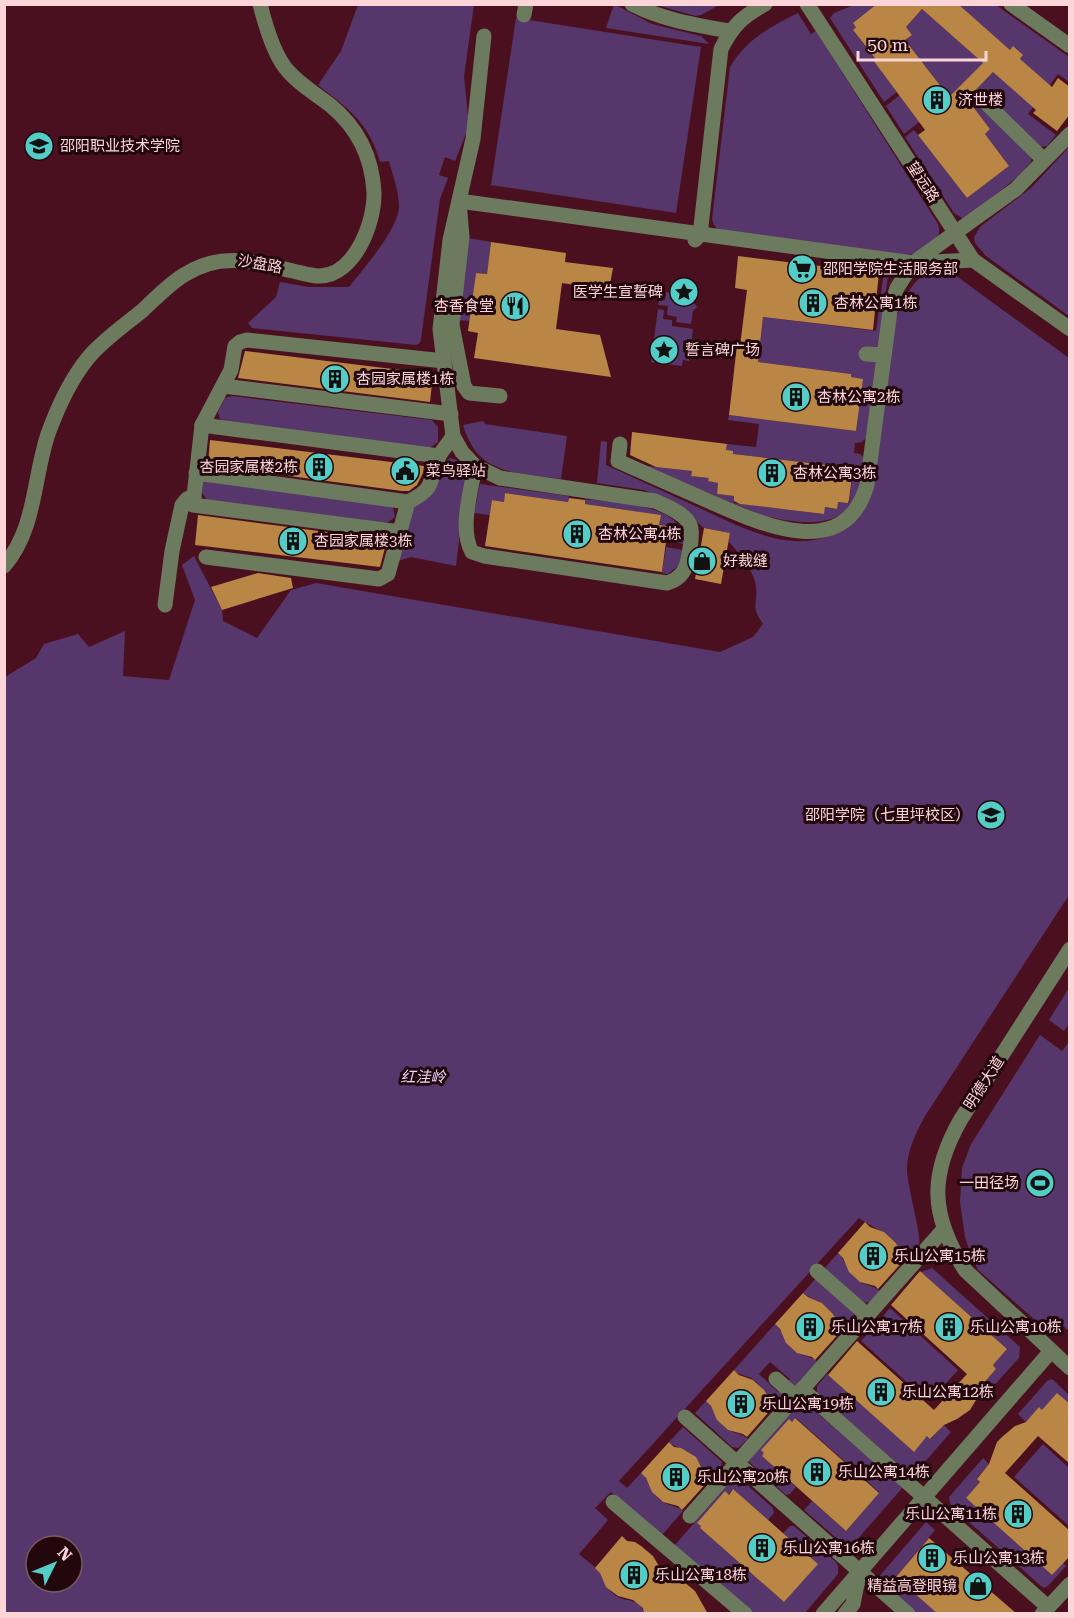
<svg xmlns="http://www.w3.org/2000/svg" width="1074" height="1618" font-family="'Roboto Serif','Noto Sans SC',serif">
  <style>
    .green { fill: #56366b; fill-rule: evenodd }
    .building { fill: #b98645; fill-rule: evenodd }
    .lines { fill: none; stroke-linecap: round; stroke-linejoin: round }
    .minor { stroke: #6c7b5e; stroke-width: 15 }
    .labels { text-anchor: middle; stroke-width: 6; stroke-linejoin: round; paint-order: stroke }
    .poi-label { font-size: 15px; fill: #fcd5d9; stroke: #22080d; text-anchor: start }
    .street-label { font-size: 15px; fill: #fcd5d9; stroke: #22080d }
    .park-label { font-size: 15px; font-style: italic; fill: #e8d4f8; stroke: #22080d }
  </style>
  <rect width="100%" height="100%" fill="#4b101f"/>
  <g class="green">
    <path d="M614,4L652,24L701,36L709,44L606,28Z"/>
    <path d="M358,5H474L464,76L469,126L455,161L445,157L439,175L448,178L440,199L421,339L420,343L416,345L252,328L248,323L276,297L280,282L309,287H349C363,269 398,230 399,207C399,192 393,176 389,161L380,162C369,122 348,109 318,85L341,51Z"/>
    <path d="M657,5H719L701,15L695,16Z"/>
    <path d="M854,5H877L853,30L871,54L878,56L873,60L897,92L884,102L830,18L834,13Z"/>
    <path d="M958,5H996L1069,57V82L1058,74L1028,114L1056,135L1047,146L1040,147L1032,156L1031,162L1019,176L967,217L962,218L954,213L905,137L914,130L967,198L1009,166L985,134L990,129L978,114L961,104L993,72L1020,59L1023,56L1013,46L1010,50Z"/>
    <path d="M922,9L983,63L949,97L905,40L912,35L906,27Z"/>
    <path d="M798,13L811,34L816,31L938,224C945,244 917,255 901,256L718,230L714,225L712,219L730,67C747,39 770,27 798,13Z"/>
    <path d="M516,18L701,47L676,213L491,185Z"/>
    <path d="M906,90L904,102L919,122L904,134L886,106Z"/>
    <path d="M1069,147V316L986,256L975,243L974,237L980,227L1032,187Z"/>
    <path d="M468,238L491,242L487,274L476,273L470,321L457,320Z"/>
    <path d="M935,269L948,270L1069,358V895L925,1116C916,1133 907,1150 907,1170C907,1184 922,1238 919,1244C916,1249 911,1255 908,1259C901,1254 899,1245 892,1239C882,1230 870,1226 859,1218L619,1481L627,1488L641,1473C650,1481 651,1493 661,1501C668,1506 676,1505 683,1511L662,1535L611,1492L595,1508L608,1520L579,1554C585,1560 597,1567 601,1574C605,1583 608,1591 618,1597C628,1602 641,1599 644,1613L5,1614V677L36,658L44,644L78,634L89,647L125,631L123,676L169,680L195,600L182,565L194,556L222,610L223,621L257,638L291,590L316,583L720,652L753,637L763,624C750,606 758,605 756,587C755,572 739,553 729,542L730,533L704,528L674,503L644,490L597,483L601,441L607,442L606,465C635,478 664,492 693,505C737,525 789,556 836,533C859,522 868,508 874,484L896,319C903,299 913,277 935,269ZM36,1546H72V1582H36Z"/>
    <path d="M884,271L888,276L866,438L862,442L855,443L854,453L860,454L864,458C862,470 862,485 857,496C841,532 792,523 762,515L639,465L692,471L691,476L709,478V481L718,483L717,494L734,496V503L823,514L825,507L836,509L838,502L849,503L853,468L733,454L726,450L727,444L756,447L759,424L728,420L729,415L856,431L862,379L851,377L850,374L758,362L763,317L876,331Z"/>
    <path d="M666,292L688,295L697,307L693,311L691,324L676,322L677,317L667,315L668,306L658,305L659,301L665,300Z"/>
    <path d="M658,309L664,310L663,319L672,320V326L693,329L689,361L683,360L682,366L651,362Z"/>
    <path d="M232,396L432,420L438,427V442L430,448L225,421L220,419L218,412L225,398Z"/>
    <path d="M483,421L485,424L567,436L561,479C516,472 478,476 463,425Z"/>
    <path d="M450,458L457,460L466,482L456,566L411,557L398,561L411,511L417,503L432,494L444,463Z"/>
    <path d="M202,480L393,507L395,517L387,523L207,500L201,491Z"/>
    <path d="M480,484L569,496L568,502L505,493L504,502L492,500L490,515L474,513Z"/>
    <path d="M585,499C614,503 687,503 684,544L666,541L668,526L659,525L660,515L585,504Z"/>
    <path d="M666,547L683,550L678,566L668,574L662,573Z"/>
    <path d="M1069,988V1024L1064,1031L1049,1020Z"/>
    <path d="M1040,1035L1062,1051L1069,1042V1331L1051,1316L1042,1326L978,1270L971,1255L965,1237L960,1202L962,1168L971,1144Z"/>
    <path d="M838,1253C846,1261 848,1273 858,1280C865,1286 873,1285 880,1291L870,1302L863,1303L824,1269Z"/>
    <path d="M932,1268L1020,1347L1019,1358L990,1390L983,1384L996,1369L993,1365L1007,1349L921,1272Z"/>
    <path d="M816,1278L854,1312L853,1321L845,1330C837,1323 833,1313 825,1306C818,1299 810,1299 803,1293Z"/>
    <path d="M890,1308L958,1370L929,1402L861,1341Z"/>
    <path d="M775,1324C784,1332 784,1343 795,1351C802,1356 811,1356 817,1361L793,1388L787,1382L790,1379L770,1362L759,1374L778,1392L781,1389L787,1395L776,1407C768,1400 764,1389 755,1381C748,1375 740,1376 734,1370Z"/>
    <path d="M827,1374L913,1451L927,1436L931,1439L944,1425L951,1432L916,1472L906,1471L817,1393V1386Z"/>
    <path d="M1052,1379L1069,1395V1404L1042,1410L1039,1408L1026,1422L1018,1414L1047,1381Z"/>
    <path d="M802,1400L903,1487L849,1549L804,1510L812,1501L846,1531L879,1492L796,1418L762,1456L796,1487L790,1494L786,1495L748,1461Z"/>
    <path d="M706,1401C715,1409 716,1421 726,1428C734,1434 742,1433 748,1439L738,1448L732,1447L695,1413Z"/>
    <path d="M683,1427L722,1462L721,1468L711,1480C702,1472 699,1461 689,1454C683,1448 675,1448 669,1442Z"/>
    <path d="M1043,1444L1069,1468V1526L1014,1477Z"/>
    <path d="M983,1458L989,1464L977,1478L980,1482L966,1498L1052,1575L1063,1563L1066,1566L1048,1586L1044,1588L1041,1586L951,1506L949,1497Z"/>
    <path d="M736,1475L773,1508L774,1513L768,1520L733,1489L700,1528L784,1602L817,1564L783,1533L790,1526H794L836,1562L838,1566V1574L805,1613H752L674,1546Z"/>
    <path d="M926,1522L935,1530L896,1577L938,1613H917L877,1579Z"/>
  </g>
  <g class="building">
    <path d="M877,4H958L1010,50L1013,46L1023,55L1020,59L1052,87L1058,78L1070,87V114L1057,131L1033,113L1036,110L993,72L967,99L990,129L985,134L1009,166L967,198L918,135L925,130L873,60L875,58L853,30L856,27L853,23ZM922,9L983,63L949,97L905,40L912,35L906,27Z"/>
    <path d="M491,242L566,253L565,262L613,268L609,290L562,283L556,329L600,335L611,377L474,358L478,333L468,331L476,273L487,274Z"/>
    <path d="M738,256L879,273L873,330L763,317L758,362L851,374V377L863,379L856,431L729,415L737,345L740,346L747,290L735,288Z"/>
    <path d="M245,351L433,374L430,402L238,378Z"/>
    <path d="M632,432L727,444L726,450L733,451V454L853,468L849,500L848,503L838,502L837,509L825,507L824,514L740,504L734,501V496L717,494L718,483L708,481L709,478L691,476L692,471L656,467L630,455Z"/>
    <path d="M210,440L424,466L423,473L417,485L409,491H402L208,465Z"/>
    <path d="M505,493L568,502L569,498L585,500V504L661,515L659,525L668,526L662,572L485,546L492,500L504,502Z"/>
    <path d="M198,515L387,540L380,567L195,545Z"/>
    <path d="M704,528L730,533L721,584L695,579Z"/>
    <path d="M258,573L291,578L293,588L222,610L211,587Z"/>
    <path d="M865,1222L870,1227L884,1232L895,1242L906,1258L878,1289L875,1286L860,1282L849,1272L843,1258L838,1253Z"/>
    <path d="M920,1271L1007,1349L993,1365L996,1369L983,1384L979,1395L970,1410L957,1419L944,1425L930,1439L927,1436L914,1452L828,1375L857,1341L934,1410L967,1374L891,1305Z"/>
    <path d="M803,1293L808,1297L822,1303L832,1313L843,1329L815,1360L812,1357L797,1353L786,1343L780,1329L775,1324Z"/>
    <path d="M734,1370L739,1375L753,1380L764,1390L774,1406L747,1437L743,1434L728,1430L717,1420L711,1406L706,1401Z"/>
    <path d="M1057,1393L1070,1404V1464L1038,1436L1005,1473L1070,1531V1556L1052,1575L966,1498L980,1482L977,1479L989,1464L997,1442L1002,1437L1015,1426L1026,1422L1039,1407L1042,1410Z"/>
    <path d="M795,1418L879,1493L846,1531L762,1456L764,1453L761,1450L789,1419L792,1422Z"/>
    <path d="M669,1442L674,1447L681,1448L696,1457L705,1475L710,1479L682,1510L678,1506L663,1502L652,1492L646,1478L641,1473Z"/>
    <path d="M733,1489L818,1564L784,1602L700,1528L701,1526L697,1523L725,1491L729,1495Z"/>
    <path d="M622,1536L627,1541L635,1542L641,1546L653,1556L660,1568L670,1577H678L695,1591L708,1614H644L643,1608L633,1600L618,1596L606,1587L600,1573L595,1568Z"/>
    <path d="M929,1538L1017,1614H938L896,1577Z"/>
  </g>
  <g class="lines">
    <g class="minor">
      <path d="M632,4C663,20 696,25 730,31"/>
      <path d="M807,4L973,260L1070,329"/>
      <path d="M1011,4L1070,46"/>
      <path d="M524,15L526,4"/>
      <path d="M985,102L1044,160"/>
      <path d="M695,240L700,235L721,49C733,25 742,17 765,4"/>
      <path d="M866,354L884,355"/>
      <path d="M223,386L451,414"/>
      <path d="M500,396L469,393L464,386L452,325L462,237L459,201L913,263L973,260"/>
      <path d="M202,425L439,456"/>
      <path d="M620,444L618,461C647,474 677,487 706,500C757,522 844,565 867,485L890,311L897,288L913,263L1016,189L1070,134"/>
      <path d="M475,466C471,492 459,529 472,552L484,556L667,583C674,581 679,578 683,572C688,565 694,534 690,525C685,513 666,506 655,501L500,478L475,466L462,452L453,436L440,329L450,240L473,139L484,36"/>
      <path d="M196,473L408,502"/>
      <path d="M400,532L193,505L202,425L231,370L235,346L240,342L247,340L444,361"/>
      <path d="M206,557L379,579L388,574L408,502C438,487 427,482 439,456C443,449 449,443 453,436"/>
      <path d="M4,566C36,529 33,479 48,434C57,409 71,379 88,358C103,340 125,325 143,310C156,298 169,284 184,275C221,251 254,262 293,271C302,273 311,276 320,276C355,275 375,222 374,192C372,157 357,127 330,105C316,94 300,85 288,71C274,56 265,24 260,4"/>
      <path d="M165,605L172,551L182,505L187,499L194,496"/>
      <path d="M1070,949L961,1119C929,1175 930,1215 965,1270L1070,1368"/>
      <path d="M817,1271L867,1315"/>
      <path d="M776,1379L795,1396"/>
      <path d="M802,1389L1048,1607"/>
      <path d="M685,1417L908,1614"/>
      <path d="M613,1502L745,1614"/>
      <path d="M690,1516L944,1229"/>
      <path d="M823,1614L1051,1351"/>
      <path d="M845,1614L853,1604L859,1574"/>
      <path d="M1042,1614L1070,1584"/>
    </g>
  </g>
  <defs>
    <g id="building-disc" transform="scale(1.5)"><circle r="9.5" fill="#54cdc7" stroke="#22080d"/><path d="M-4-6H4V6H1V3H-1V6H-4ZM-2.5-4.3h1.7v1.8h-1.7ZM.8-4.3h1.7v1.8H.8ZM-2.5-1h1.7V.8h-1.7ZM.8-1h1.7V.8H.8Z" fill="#111"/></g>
    <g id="university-disc" transform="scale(1.5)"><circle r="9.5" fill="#54cdc7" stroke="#22080d"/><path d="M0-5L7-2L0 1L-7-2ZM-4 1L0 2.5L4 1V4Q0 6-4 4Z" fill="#111"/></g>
    <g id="supermarket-disc" transform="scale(1.5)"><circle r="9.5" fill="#54cdc7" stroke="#22080d"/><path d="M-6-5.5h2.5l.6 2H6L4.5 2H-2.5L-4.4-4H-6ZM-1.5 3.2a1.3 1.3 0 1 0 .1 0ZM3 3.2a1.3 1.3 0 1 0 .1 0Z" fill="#111"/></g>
    <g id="sight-disc" transform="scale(1.5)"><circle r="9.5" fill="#54cdc7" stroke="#22080d"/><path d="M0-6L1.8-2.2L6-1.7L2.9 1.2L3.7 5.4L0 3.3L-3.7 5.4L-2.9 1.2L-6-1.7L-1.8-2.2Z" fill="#111"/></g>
    <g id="restaurant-disc" transform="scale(1.5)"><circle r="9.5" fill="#54cdc7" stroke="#22080d"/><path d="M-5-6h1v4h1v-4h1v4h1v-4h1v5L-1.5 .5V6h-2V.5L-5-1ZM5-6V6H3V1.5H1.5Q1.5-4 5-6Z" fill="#111"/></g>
    <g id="civic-disc" transform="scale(1.5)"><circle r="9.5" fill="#54cdc7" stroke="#22080d"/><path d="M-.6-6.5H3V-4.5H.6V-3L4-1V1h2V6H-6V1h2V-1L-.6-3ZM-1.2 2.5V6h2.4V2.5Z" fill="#111"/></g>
    <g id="shop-disc" transform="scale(1.5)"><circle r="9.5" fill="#54cdc7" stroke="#22080d"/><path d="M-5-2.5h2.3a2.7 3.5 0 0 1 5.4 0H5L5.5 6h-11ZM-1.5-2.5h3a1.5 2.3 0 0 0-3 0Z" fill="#111"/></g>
    <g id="stadium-disc" transform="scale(1.5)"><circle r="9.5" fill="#54cdc7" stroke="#22080d"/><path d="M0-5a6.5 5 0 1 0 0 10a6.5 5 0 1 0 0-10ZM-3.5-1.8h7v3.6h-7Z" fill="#111"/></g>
  </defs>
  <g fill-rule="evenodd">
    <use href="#building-disc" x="937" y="100"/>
    <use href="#university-disc" x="39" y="146"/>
    <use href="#supermarket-disc" x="802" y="269"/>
    <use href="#sight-disc" x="684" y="292"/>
    <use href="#building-disc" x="813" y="303"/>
    <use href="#restaurant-disc" x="515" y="306"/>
    <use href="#sight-disc" x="664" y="350"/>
    <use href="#building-disc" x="335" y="379"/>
    <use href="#building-disc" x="796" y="397"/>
    <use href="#building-disc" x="319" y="467"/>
    <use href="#civic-disc" x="405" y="471"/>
    <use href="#building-disc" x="772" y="473"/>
    <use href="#building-disc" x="577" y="534"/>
    <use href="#building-disc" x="293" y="541"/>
    <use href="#shop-disc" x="702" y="561"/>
    <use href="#university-disc" x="991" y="815"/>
    <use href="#stadium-disc" x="1040" y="1183"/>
    <use href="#building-disc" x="873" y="1256"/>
    <use href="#building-disc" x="810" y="1327"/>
    <use href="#building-disc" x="949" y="1327"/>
    <use href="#building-disc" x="881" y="1392"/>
    <use href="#building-disc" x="741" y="1404"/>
    <use href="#building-disc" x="817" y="1472"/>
    <use href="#building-disc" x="676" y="1477"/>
    <use href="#building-disc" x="1018" y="1514"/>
    <use href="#building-disc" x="762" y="1548"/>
    <use href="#building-disc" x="932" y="1558"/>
    <use href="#building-disc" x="634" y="1575"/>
    <use href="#shop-disc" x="978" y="1586"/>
  </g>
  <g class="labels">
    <g class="poi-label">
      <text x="958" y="105">济世楼</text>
      <text x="60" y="151">邵阳职业技术学院</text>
      <text x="823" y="274">邵阳学院生活服务部</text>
      <text x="663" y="297" text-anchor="end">医学生宣誓碑</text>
      <text x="834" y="308">杏林公寓1栋</text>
      <text x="494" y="311" text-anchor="end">杏香食堂</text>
      <text x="685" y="355">誓言碑广场</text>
      <text x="356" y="384">杏园家属楼1栋</text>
      <text x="817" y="402">杏林公寓2栋</text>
      <text x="298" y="472" text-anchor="end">杏园家属楼2栋</text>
      <text x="426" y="476">菜鸟驿站</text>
      <text x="793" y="478">杏林公寓3栋</text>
      <text x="598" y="539">杏林公寓4栋</text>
      <text x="314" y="546">杏园家属楼3栋</text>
      <text x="723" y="566">好裁缝</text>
      <text x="970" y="820" text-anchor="end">邵阳学院（七里坪校区）</text>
      <text x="1019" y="1188" text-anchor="end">一田径场</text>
      <text x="894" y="1261">乐山公寓15栋</text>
      <text x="831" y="1332">乐山公寓17栋</text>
      <text x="970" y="1332">乐山公寓10栋</text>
      <text x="902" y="1397">乐山公寓12栋</text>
      <text x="762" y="1409">乐山公寓19栋</text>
      <text x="838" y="1477">乐山公寓14栋</text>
      <text x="697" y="1482">乐山公寓20栋</text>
      <text x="997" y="1519" text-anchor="end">乐山公寓11栋</text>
      <text x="783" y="1553">乐山公寓16栋</text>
      <text x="953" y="1563">乐山公寓13栋</text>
      <text x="655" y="1580">乐山公寓18栋</text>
      <text x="957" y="1591" text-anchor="end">精益高登眼镜</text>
    </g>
    <g class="street-label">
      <text transform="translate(923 182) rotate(57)" y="5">望远路</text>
      <text transform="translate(260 264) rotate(10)" y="5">沙盘路</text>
      <text transform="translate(984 1083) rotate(-57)" y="5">明德大道</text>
    </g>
    <g class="park-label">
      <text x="423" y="1082">红洼岭</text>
    </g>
  </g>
  <rect width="1074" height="1618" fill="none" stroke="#fcd5d9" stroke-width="12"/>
  <g transform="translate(54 1564) rotate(47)"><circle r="28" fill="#22080d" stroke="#795a5f" stroke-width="1.5"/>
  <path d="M0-4.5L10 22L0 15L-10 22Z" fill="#54cdc7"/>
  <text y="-9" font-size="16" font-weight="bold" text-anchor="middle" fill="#fcd5d9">N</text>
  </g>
  <path d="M858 51v9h128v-9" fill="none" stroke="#fcd5d9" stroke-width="3"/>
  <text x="867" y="51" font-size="18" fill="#fcd5d9" stroke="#22080d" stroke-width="4.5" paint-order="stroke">50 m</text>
</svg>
